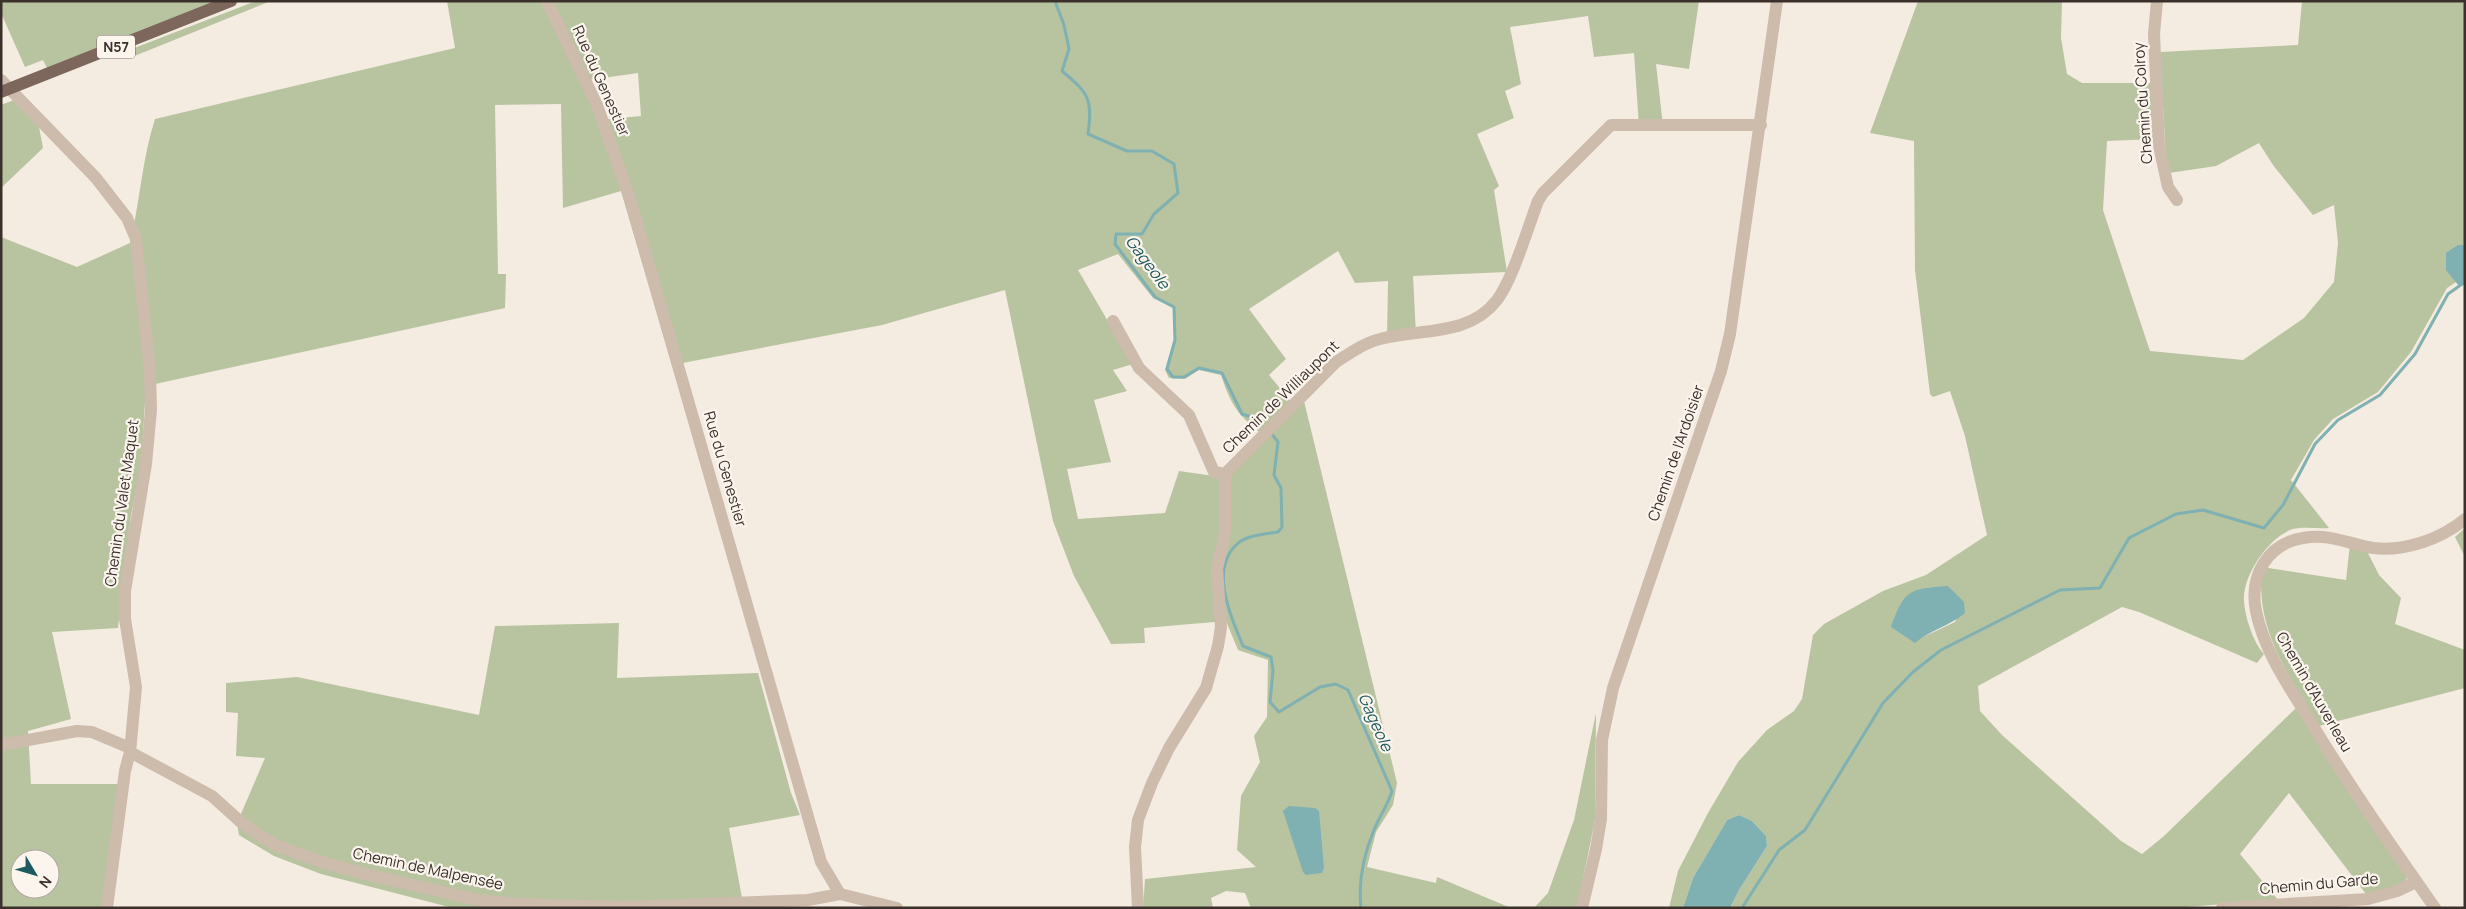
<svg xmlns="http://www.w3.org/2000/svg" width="2466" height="909" font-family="Manrope,sans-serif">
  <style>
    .green { fill: #b8c4a0; fill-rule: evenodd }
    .water { fill: #7fb0b2 }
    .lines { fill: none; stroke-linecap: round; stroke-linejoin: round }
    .stream { stroke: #7fb0b2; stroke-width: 3 }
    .minor { stroke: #cdbbac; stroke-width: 12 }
    .major { stroke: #7d675c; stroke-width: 12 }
    .labels { text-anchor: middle; stroke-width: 4.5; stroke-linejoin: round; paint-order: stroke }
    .shield { fill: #fbf5ee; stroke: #756b66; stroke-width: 1 }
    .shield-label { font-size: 14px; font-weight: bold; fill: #3b302b }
    .street-label { font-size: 15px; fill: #3b302b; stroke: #fbf5ee }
    .water-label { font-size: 16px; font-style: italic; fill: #1f5a5e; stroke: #fbf5ee }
  </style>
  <rect width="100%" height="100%" fill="#f4ebe1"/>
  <g class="green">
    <path d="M1,1H217L47,68L43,60L25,67L1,13Z"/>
    <path d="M256,1H271L127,59L124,52Z"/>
    <path d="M447,1H1699L1689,69L1656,64L1663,126H1639L1634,53L1594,57L1588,16L1510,27L1521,84L1505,91L1514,118L1477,134L1499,186L1494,190L1507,272L1413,276L1416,335L1387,338L1388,281L1355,283L1338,251L1249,309L1286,359L1269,375L1294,405L1303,397L1397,783L1393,805L1376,832L1367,867L1436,883L1437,877L1511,908H1251L1245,893L1226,891L1211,898L1213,908H1143L1145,879L1256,867L1237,850L1241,796L1260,762L1254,736L1267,717L1268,660L1238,650L1226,621L1144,628L1145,643L1111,644L1074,576L1053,521L1005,290L882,325L672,365L621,191L563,208L561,104L495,105L498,274H506L505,308L146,386L141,466L131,515L118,628L52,632L71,719L28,731L31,784H126L111,908H1V237L77,267L130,243C140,202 142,159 155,119L455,48ZM638,73L641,116L598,120L581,81ZM1118,254L1153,298L1173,308L1174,339L1165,370L1169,378L1185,379L1199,370L1221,375C1232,407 1237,414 1264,436L1228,478L1179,471L1165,513L1078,519L1067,469L1111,462L1094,400L1127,391L1113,370L1133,364L1078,270ZM20,859H50V889H20Z"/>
    <path d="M1918,1H2062L2061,38L2067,74L2082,83H2154V139L2107,141L2103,210L2150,351L2243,360L2304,318L2334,282L2338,243L2334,205L2313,215L2273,165L2259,143L2216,166L2169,173L2166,160L2160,52L2298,45L2302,1H2465V276L2447,288L2411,352L2378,392L2333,419L2314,440L2291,480L2329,528C2317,529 2301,526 2290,530C2268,539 2242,576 2244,601C2245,617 2253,642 2264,654L2257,663L2139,612L2122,607L1978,686L1980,711L2002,735L2121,841L2142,854L2164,836L2296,708L2407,875L2406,882L2400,887L2366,894L2289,793L2240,854L2278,900L2172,908H1730L1739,890L1767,846L1766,836L1752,821L1739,815L1727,820L1693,878L1683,908H1669L1678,871L1708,813L1738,762L1767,730L1794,711L1802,699L1813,635L1824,624L1883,591L1926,575L1987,535L1965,436L1950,391L1933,397L1930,394L1915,270L1914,141L1870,133ZM1964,602L1955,622L1921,638Z"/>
    <path d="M14,100L39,127L43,148L1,188V105Z"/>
    <path d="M2465,528V557L2455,537Z"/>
    <path d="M2350,544L2366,549L2379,575L2401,598L2395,624L2465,650V688L2319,726C2288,673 2255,631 2262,567L2346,580Z"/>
    <path d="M619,623L617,678L758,673L791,793L800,815L729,828L742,898L532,908H453L321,874L274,856L239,835L237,823L265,758L236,756L238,713L226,712V683L297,677L479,715L495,626Z"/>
    <path d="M1596,713L1595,820L1577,908H1534L1548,893L1574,820Z"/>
  </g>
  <g class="water">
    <path d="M2458,245H2465V282L2459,286L2446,270V253Z"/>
    <path d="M1948,586L1964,602L1965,613C1950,626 1930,630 1915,643L1891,627C1905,589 1909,589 1948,586Z"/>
    <path d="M1289,806L1315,808L1319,811L1324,868L1322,873L1306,875L1303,872L1283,811Z"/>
    <path d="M1739,815L1752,821L1766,836L1767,846L1739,890L1730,908H1683L1693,878L1727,820Z"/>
  </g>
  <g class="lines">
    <g class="stream">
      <path d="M1055,1L1064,25L1069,49L1062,71C1088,93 1093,98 1088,134L1127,151H1152L1174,164L1178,193L1154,214L1142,234H1116L1115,244L1155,297L1174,307L1175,340L1167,369L1173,377H1184L1199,368L1222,373L1242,414L1261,420"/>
      <path d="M1271,433L1278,442L1274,475L1281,488L1282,527L1278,532C1266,534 1247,535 1237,544C1209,570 1231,617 1243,646L1271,657L1273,671L1270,702L1279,712L1320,687L1336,684L1348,690L1392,791C1388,805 1379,817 1374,830C1364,854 1358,882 1361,908"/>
      <path d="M1742,908L1779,850L1805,830L1883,703L1913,672L1941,650L2060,590L2100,588L2129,538L2176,514L2203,510L2264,528L2283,505L2315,444L2338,420L2380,395L2415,354L2448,294L2465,282"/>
    </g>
    <g class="minor">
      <path d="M547,1L597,105L630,199L821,862L840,894L897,908"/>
      <path d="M2157,1L2154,34L2159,146L2168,187L2177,200"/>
      <path d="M1,80L96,178L127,218L136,239L150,371L151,410L146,464L125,591V619L136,687L130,752L125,771L107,908"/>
      <path d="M1113,321L1139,368L1189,415L1214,472L1225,474"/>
      <path d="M1,745L77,731L92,732L130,748"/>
      <path d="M130,752L212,796L243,824L275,845L322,862L369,875L478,900L518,904L622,907L808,900L840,894"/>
      <path d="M1138,908L1135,847L1138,820L1152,783L1169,748L1206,688L1218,646L1221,627L1217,569L1225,533V474L1336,362C1350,353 1364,343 1380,339C1420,328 1469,337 1497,300C1513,279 1528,227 1538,201L1543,193L1611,125H1761"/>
      <path d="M1582,908L1596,849L1601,819L1602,740L1613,688L1721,371L1730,334L1777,1"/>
      <path d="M2222,908L2368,899L2397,891L2416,882"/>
      <path d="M2435,908C2391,845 2348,784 2309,719C2288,685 2264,651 2256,611C2249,576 2267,544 2303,538C2329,533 2349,544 2373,548C2404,552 2441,539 2465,519"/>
    </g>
    <path class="major" d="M1,92L231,1"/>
  </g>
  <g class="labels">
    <rect class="shield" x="97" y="35.5" width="38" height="23" rx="4"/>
    <g class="shield-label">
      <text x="116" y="52">N57</text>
    </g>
    <g class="street-label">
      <text transform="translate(601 81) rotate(66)" y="5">Rue du Genestier</text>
      <text transform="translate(2143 103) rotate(-94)" y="5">Chemin du Colroy</text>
      <text transform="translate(1281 397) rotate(-44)" y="5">Chemin de Williaupont</text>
      <text transform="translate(1676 453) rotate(-71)" y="5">Chemin de l'Ardoisier</text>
      <text transform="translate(725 469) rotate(74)" y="5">Rue du Genestier</text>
      <text transform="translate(122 503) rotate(-82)" y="5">Chemin du Valet Maquet</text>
      <text transform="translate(2314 692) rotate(60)" y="5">Chemin d'Auverleau</text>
      <text transform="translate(428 869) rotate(12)" y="5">Chemin de Malpensée</text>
      <text transform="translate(2319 884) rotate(-5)" y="5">Chemin du Garde</text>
    </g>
    <g class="water-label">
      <text transform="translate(1148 262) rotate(53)" y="6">Gageole</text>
      <text transform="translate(1376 722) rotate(66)" y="6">Gageole</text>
    </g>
  </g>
  <rect width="2466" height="909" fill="none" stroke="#3b302b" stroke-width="5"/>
  <g transform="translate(35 874) rotate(128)"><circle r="24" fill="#fbf5ee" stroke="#aea6a0"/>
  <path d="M0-4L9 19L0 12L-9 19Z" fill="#1f5a5e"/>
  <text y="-8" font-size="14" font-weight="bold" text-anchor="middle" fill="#3b302b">N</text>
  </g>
</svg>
